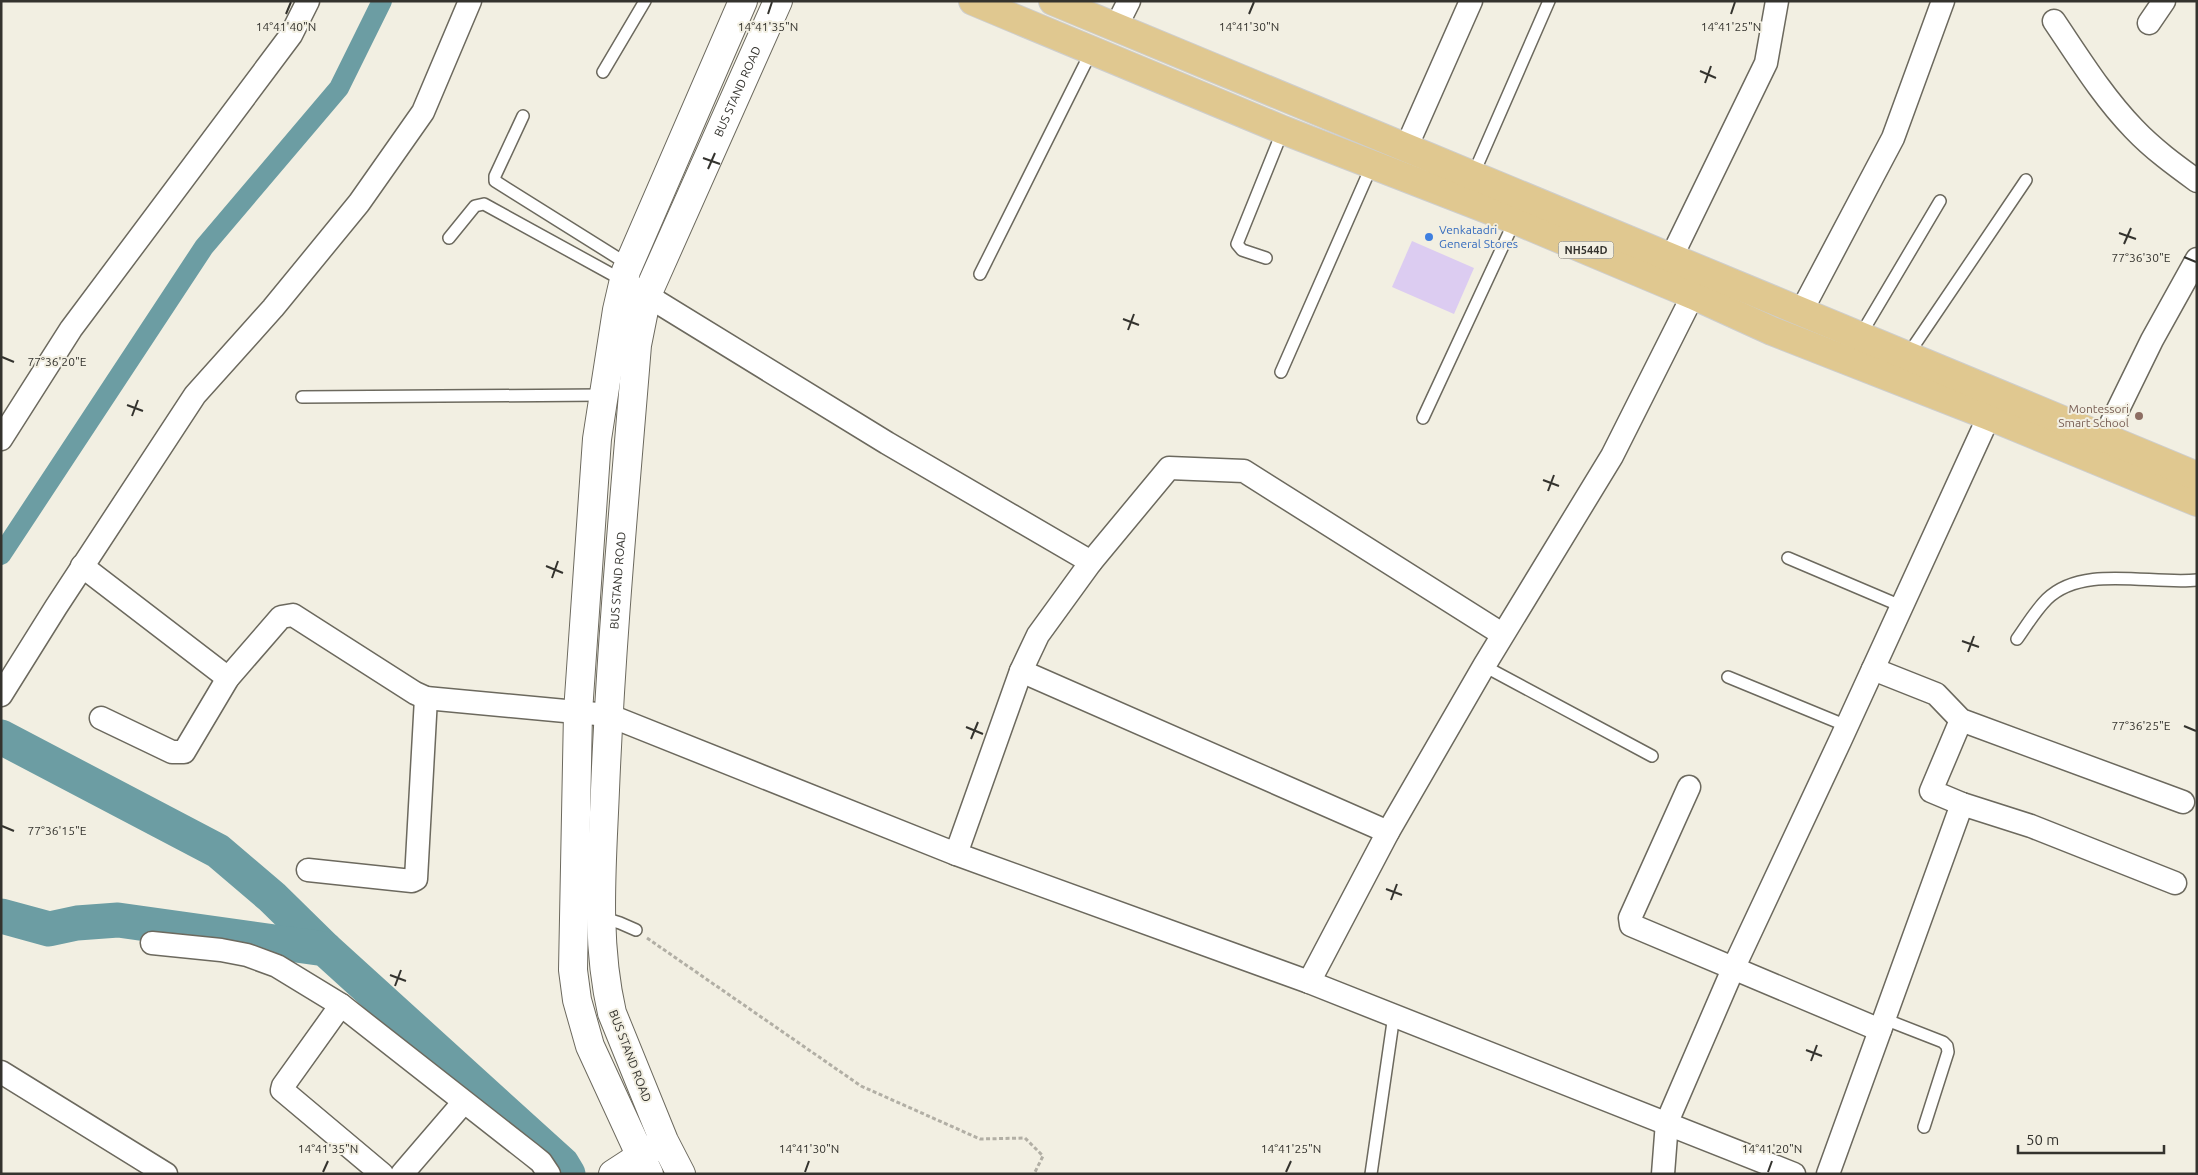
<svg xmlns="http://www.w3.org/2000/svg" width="2198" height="1175" font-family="Ubuntu,sans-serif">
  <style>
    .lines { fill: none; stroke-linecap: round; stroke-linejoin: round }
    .canal { stroke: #6c9da3; stroke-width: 20 }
    .river { stroke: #6c9da3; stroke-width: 35 }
    .building { fill: #dcccf1 }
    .service-casing { stroke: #6c695e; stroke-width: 14 }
    .minor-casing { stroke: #6c695e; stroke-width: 25 }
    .tertiary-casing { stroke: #6c695e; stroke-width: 30 }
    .trunk-casing { stroke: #cececd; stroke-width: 30 }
    .path { stroke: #b2afa5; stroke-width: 3; stroke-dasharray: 4 2.5; stroke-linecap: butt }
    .service { stroke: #fff; stroke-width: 11 }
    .minor { stroke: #fff; stroke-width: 22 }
    .tertiary { stroke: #fff; stroke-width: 28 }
    .trunk { stroke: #e0c890; stroke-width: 28 }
    .ticks { fill: none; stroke: #34332e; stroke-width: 2 }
    .shop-dot { fill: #3f7fe0; stroke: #f2efe2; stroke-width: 2 }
    .education-dot { fill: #8d6e63; stroke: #f2efe2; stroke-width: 2 }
    .labels { text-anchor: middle; stroke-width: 4; stroke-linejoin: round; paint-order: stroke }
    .shield { fill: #f2efe2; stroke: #6d6b64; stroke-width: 1 }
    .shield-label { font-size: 11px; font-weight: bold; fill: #34332e }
    .street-label { font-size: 12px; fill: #34332e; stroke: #f2efe2 }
    .shop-label { font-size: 12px; fill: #366cbe; stroke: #f2efe2; text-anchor: start }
    .education-label { font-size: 12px; fill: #785e54; stroke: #f2efe2; text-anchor: end }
    .ticks-label { font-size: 12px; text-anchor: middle; fill: #34332e; stroke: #f2efe2; stroke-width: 4; stroke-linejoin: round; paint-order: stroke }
  </style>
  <rect width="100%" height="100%" fill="#f2efe2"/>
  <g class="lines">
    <path class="canal" d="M1,555L204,247L339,88L382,1"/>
    <g class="river">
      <path d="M1,737L218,851L272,897L325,949"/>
      <path d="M1,916L49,929L77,923L118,920L325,949L562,1164L568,1174"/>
    </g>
  </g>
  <path class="building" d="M1412,241L1474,268L1454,314L1392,287Z"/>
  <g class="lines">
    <g class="service-casing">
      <g id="service">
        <path d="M603,72L645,1"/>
        <path d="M523,116L495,176V181L629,265"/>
        <path d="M1473,175L1549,1"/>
        <path d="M449,238L475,206L484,204L624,281"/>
        <path d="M1266,258L1242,250L1237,244L1283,130"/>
        <path d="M980,274L1092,50"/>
        <path d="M1860,336L1940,201"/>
        <path d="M1907,356L2026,180"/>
        <path d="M1281,372L1372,165"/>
        <path d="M302,397L603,395"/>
        <path d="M1423,418L1515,220"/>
        <path d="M1788,558L1901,606"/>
        <path d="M2017,639C2027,625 2035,611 2047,599C2083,564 2151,585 2197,580"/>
        <path d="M1484,666L1652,756"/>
        <path d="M1728,677L1847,726"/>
        <path d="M601,917L620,923L636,930"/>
        <path d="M1884,1019L1943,1042L1947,1046L1948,1052L1924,1127"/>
        <path d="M1371,1174L1394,1015"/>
      </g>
    </g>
    <g class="minor-casing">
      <g id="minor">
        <path d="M2054,21C2079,58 2103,97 2134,129C2153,149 2175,165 2197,181"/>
        <path d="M2149,23L2164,1"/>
        <path d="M1116,27L1129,1"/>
        <path d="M1406,148L1471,1"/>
        <path d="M1671,258L1766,63L1777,1"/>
        <path d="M1801,312L1893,138L1943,1"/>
        <path d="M2104,438L2152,340L2197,259"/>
        <path d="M1,439L71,329L291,35L308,1"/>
        <path d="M1091,562L1169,468L1244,471L1502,634"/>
        <path d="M82,566L228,678"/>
        <path d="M1873,669L1936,694L1961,720L2183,802"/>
        <path d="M1021,671L1388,832"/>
        <path d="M1,695L56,607L195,395L273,308L359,203L423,112L470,1"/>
        <path d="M101,718L172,752H184L228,678L281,617L293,615L415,693L426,698L608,715L956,854L1021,671L1038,635L1091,562L887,443L633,287"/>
        <path d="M1961,720L1931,791L1962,804L2031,826L2175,883"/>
        <path d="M1689,787L1630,918L1631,925L1880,1030"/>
        <path d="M956,854L1309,982L1794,1174"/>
        <path d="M308,870L412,881L416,879L426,698"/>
        <path d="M152,943L221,950L247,955L277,966L341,1005L531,1154L541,1162L549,1174"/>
        <path d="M1309,982L1388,832L1484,666L1612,456L1693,295"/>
        <path d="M341,1005L283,1086L282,1090L382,1174"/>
        <path d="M1,1072L166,1174"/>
        <path d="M402,1174L463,1103"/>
        <path d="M1663,1174L1667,1122L1733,969L1840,741L1989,416"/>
        <path d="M1828,1174L1962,804"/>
      </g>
    </g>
    <g class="tertiary-casing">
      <g id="tertiary">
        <path d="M613,1174L656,1146"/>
        <path d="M649,1174L590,1046L577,1000L573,970L578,712L597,439L617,310L626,271L743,1"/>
        <path id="s1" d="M681,1174L664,1141L612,1013C595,939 602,865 605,790C611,642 625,493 637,345L647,295L778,1"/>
      </g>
    </g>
    <g class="trunk-casing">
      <g id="trunk">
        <path d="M973,1L1283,130L1515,220L1693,295L1772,331L1989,416L2197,502"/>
        <path d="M1053,1L2197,476"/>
      </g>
    </g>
    <path class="path" d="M647,938L861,1086L980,1139L1025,1138L1043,1156L1034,1174"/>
    <use href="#service" class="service"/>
    <use href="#minor" class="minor"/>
    <use href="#tertiary" class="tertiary"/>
    <use href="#trunk" class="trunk"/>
  </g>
  <path class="ticks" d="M286,14L291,2M768,14L772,2M1249,14L1254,2M1731,14L1735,2M1700,71L1716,78M1705,83L1711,66M703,158L720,164M708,169L715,153M2119,233L2136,239M2124,244L2131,228M2184,257L2196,262M1123,319L1139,325M1128,330L1134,314M2,357L14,362M127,405L143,411M132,416L138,400M1543,480L1559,486M1548,491L1554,475M546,566L563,573M552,578L558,561M1962,641L1979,647M1968,652L1974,636M2184,726L2196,731M966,727L983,734M971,739L978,722M2,826L14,831M1386,889L1402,895M1391,900L1397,884M390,975L406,981M395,986L401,970M1806,1050L1822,1056M1811,1061L1817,1045M323,1172L328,1161M805,1172L809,1161M1286,1172L1291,1161M1768,1172L1772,1161"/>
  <circle class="shop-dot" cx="1429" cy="237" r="5"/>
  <circle class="education-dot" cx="2139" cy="416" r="5"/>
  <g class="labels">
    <rect class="shield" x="1558.5" y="241.5" width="55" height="17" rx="4"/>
    <g class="shield-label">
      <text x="1586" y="254">NH544D</text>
    </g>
    <g class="street-label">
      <text dy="4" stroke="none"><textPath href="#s1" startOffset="1119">BUS STAND ROAD</textPath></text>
      <text dy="4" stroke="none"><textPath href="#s1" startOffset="609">BUS STAND ROAD</textPath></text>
      <text transform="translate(630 1056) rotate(69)" y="4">BUS STAND ROAD</text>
    </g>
    <g class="shop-label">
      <text x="1439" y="234">Venkatadri<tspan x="1439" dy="14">General Stores</tspan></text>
    </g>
    <g class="education-label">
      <text x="2129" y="413">Montessori<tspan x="2129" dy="14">Smart School</tspan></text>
    </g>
  </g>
  <g class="ticks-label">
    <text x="286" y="31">14°41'40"N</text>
    <text x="768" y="31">14°41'35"N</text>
    <text x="1249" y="31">14°41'30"N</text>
    <text x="1731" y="31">14°41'25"N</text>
    <text x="2141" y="262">77°36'30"E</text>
    <text x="57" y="366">77°36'20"E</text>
    <text x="2141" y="730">77°36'25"E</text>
    <text x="57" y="835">77°36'15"E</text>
    <text x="328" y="1153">14°41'35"N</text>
    <text x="809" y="1153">14°41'30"N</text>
    <text x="1291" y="1153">14°41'25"N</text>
    <text x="1772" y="1153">14°41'20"N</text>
  </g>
  <rect width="2198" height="1175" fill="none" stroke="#34332e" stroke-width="5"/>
  <path d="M2018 1145v8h146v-8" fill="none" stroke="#34332e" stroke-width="2.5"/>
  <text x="2026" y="1145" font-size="15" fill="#34332e" stroke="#f2efe2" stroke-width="4" paint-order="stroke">50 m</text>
</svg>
